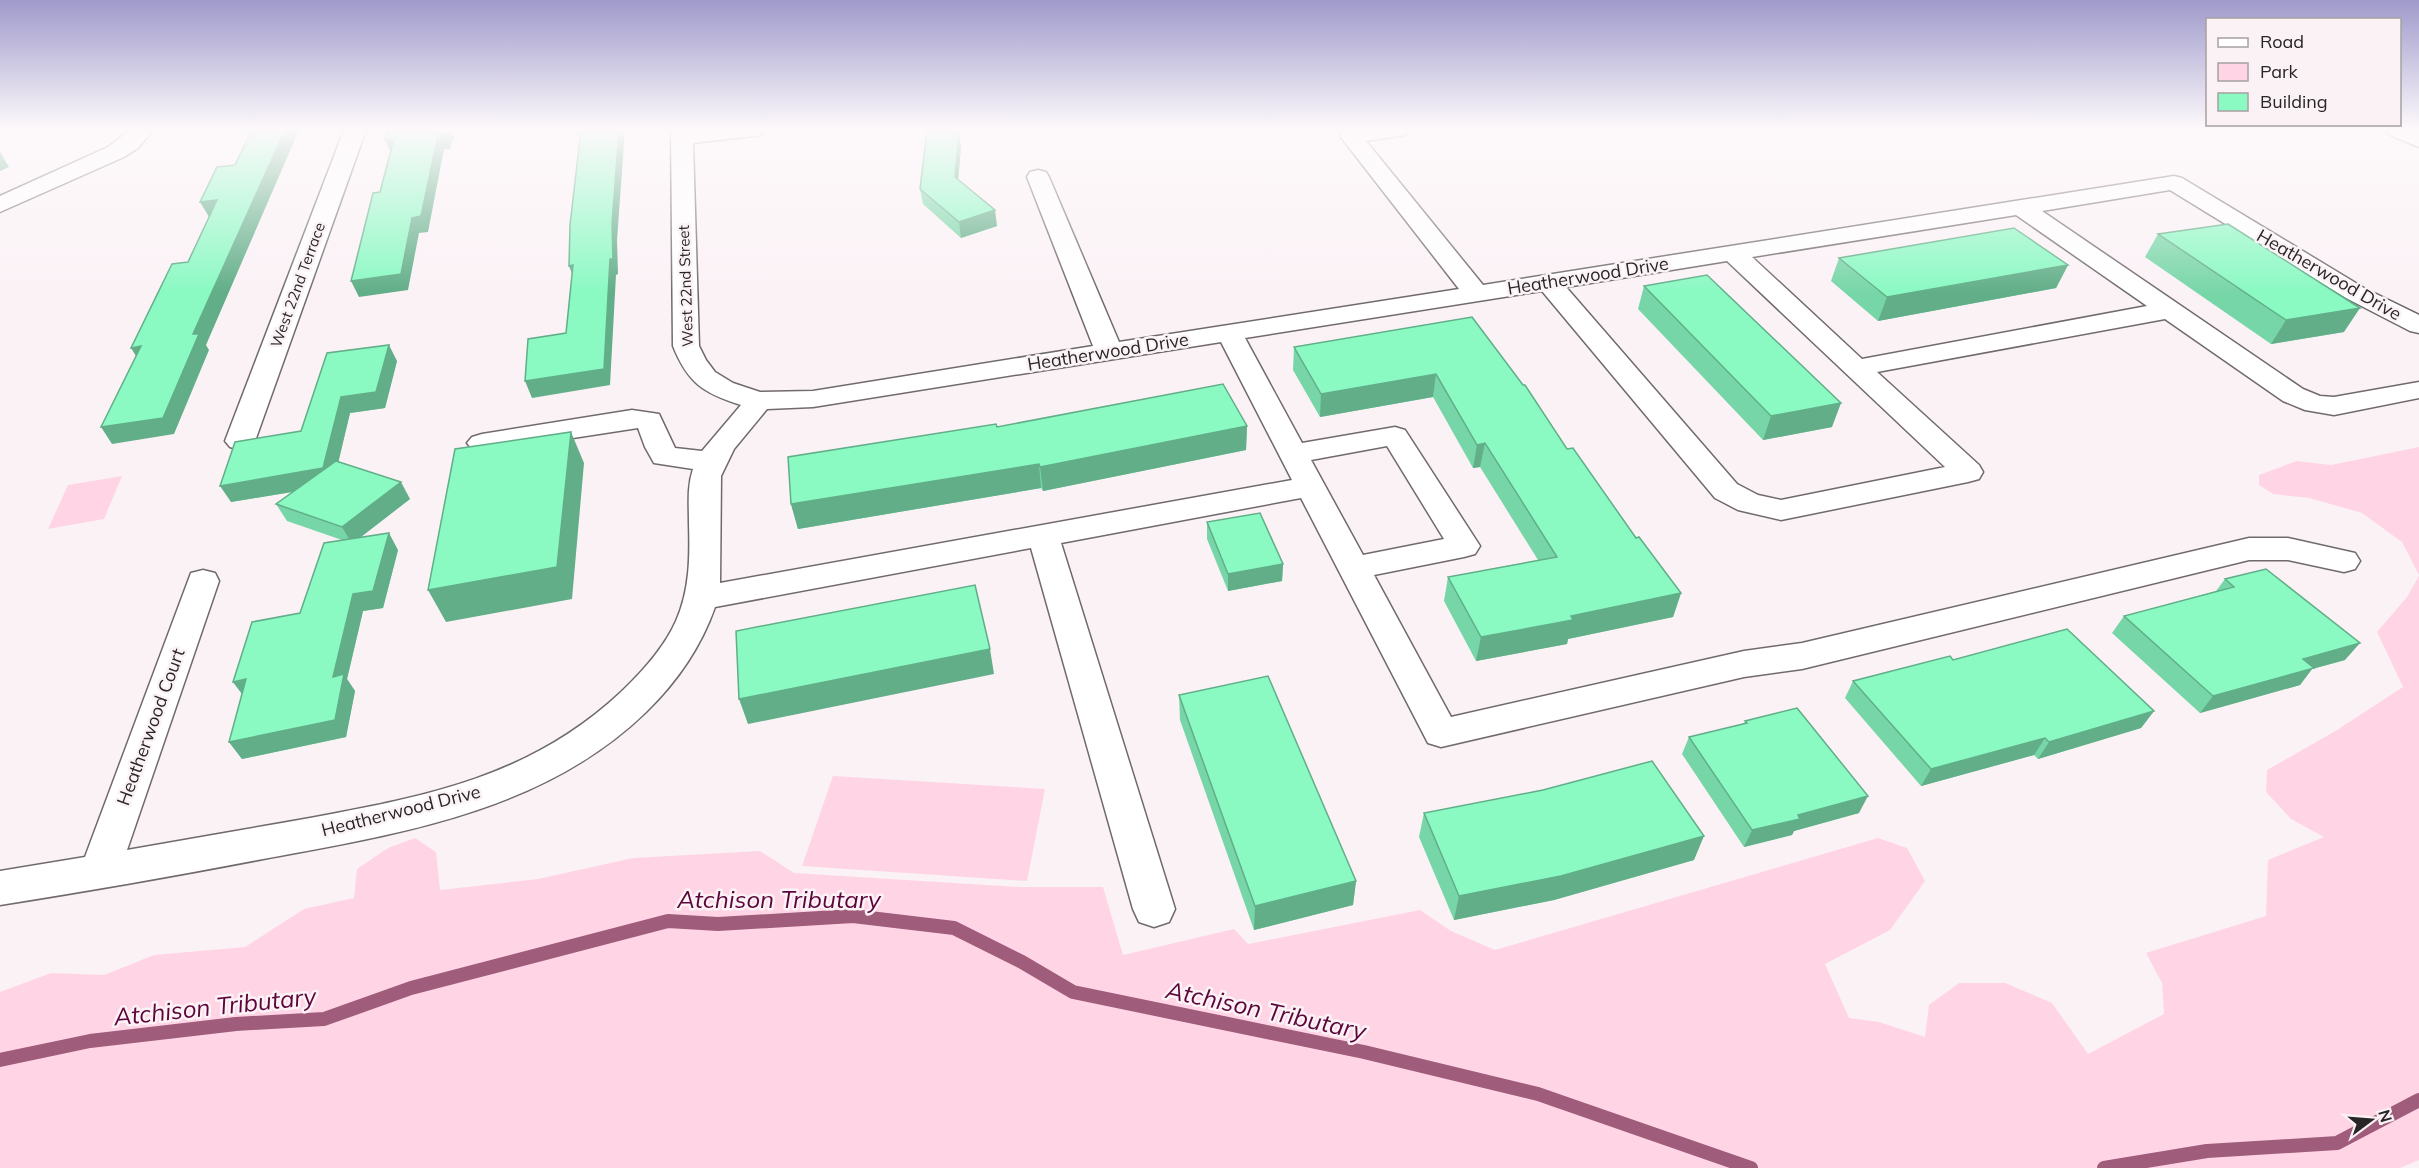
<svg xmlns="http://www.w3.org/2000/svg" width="2419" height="1168" font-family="Mulish,sans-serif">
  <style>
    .green { fill: #ffd5e6 }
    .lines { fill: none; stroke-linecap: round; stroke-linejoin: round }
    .stream { stroke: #9f5c7b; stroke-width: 14 }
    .minor-casing { stroke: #716a6d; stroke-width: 3 }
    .minor { fill: #fff; fill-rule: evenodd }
    .wall { fill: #77d6a7 }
    .shaded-wall { fill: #61ae88 }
    .building { fill: #8af9c2; stroke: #61ae88; stroke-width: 1.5 }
    .labels { text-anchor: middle; stroke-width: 5; stroke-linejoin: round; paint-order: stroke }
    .far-street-label { font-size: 15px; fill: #282526; stroke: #fbf2f6 }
    .street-label { font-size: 18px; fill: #282526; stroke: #fbf2f6 }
    .near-water-label { font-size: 24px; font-style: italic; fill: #5d053a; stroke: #fbf2f6 }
  </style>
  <rect width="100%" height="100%" fill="#fbf2f6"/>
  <g class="green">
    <path d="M2419,447V575L2402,542L2362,513L2309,498L2273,494L2259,485V475L2297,461L2331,465Z"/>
    <path d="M122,476L104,519L48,529L68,485Z"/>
    <path d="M2419,576V1160L2400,1168H0V992L51,973L104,975L154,955L245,947L304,909L354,898L357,869L388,848L415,838L436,852L440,890L538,879L633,858L760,851L794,873L1020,887H1103L1123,955L1234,929L1248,944L1420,910L1451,931L1495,950L1878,838L1907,848L1925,881L1890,930L1825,964L1849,1018L1879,1022L1925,1037L1929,1005L1959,983H2005L2052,1003L2088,1054L2164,1014L2162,983L2146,953L2266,916L2268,860L2324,837L2291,819L2266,792L2267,770L2337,730L2403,687L2377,632L2407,597Z"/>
    <path d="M833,776L1045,789L1027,881L802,866Z"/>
  </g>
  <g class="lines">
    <g class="stream">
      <path d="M0,1060L90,1041L236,1024L324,1019L411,988L668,921L718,924L853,916L954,928L1022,962L1073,992L1364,1052L1538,1094L1751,1168"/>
      <path d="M2104,1168L2207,1151L2337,1143L2419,1100"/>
    </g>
    <g class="minor-casing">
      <g id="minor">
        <path d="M130,130H153L138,148L124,157L0,212V196L108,147Z"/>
        <path d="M344,130H366L255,441L250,447L240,450L230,447L225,441Z"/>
        <path d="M671,130H764L761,135L753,136L693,143L699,346L706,360L715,372L733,383L760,392L813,391L1093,346L1027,177L1030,172L1038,170L1046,172L1049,177L1119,342L1459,289L1340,136L1343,131L1350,130H1408L1405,135L1366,141L1483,285L2174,176L2182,178L2364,288L2419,315V333L2410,331L2346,298L2170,190L2042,211L2303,389L2320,396L2334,397L2419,382V398L2334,415L2305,410L2283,401L2165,319L1877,372L1979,465L1983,472L1979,479L1968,482L1781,520L1738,510L1715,498L1542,291L1245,338L1302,443L1395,427L1405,430L1480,546L1475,554L1464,557L1374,575L1451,717L1744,651L1802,643L2249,538H2288L2355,553L2360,561L2355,569L2344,572L2288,560H2249L1802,669L1744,677L1441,747L1428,743L1301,498L1061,543L1175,909L1169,922L1154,927L1139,922L1133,909L1031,548L715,607C701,647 676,683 646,712C543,812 398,834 263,859C175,876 88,891 0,905V871L85,857L191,573L203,570L215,573L219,581L127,850C188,839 249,829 310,818C428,796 530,777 621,692C642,672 664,648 676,621C690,590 690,556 689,523C689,504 687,487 693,469L654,463L645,447L638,428L482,452L472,449L467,443L472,437L482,434L632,410L659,414L675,448L702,451L741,405C703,393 688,383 673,346ZM2016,215L2147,306L1862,359L1752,257ZM1727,261L1945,467L1781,500L1758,495L1737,484L1566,287ZM1221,342L1292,480L720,583L721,476L734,449L767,409L813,407ZM1387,446L1444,539L1363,555L1311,460Z"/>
        <path d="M2387,130H2415L2419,132V147L2390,135Z"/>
      </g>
    </g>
    <use href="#minor" class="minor"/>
  </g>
  <g class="wall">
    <path d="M959,133L961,147L958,180L997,226L961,238L923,204L920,189Z"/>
    <path d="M2158,234L2344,332L2271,344L2145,257Z"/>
    <path d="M1839,258L2068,265L2056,288L1878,321L1831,281Z"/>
    <path d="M1644,286L1832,427L1763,440L1638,309Z"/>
    <path d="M1472,317L1567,449L1636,538L1681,593L1673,617L1568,639L1567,644L1476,661L1444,601L1448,577L1538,560L1480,467L1473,468L1433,397L1320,417L1293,370L1294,347Z"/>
    <path d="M397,361L385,408L350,413L338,462L410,499L360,537L398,550L383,608L363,611L347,679L355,691L346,737L242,759L229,742L242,694L233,682L300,613L342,540L287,521L276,504L293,492L231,502L301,431Z"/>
    <path d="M1247,426L1246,450L1043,491L1041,488L798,529L791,504L997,427Z"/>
    <path d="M1207,522L1283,564L1282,581L1228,591L1207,539Z"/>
    <path d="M2225,579L2345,660L2312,669L2300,685L2200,713L2112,633L2124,616L2216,591Z"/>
    <path d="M1953,660L2154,711L2141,728L2038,759L2034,755L1921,786L1845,698L1853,681Z"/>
    <path d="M1179,695L1356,881L1353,905L1254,930L1180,720Z"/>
    <path d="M1745,721L1859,813L1794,831L1792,835L1744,847L1682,754L1689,737L1744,724Z"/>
    <path d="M1424,813L1694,860L1554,900L1454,920L1419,837Z"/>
  </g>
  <g class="shaded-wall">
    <path d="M285,130H299L206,345L209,350L174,434L112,444L101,427L193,334Z"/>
    <path d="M446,130H456L450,149H444L428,232L419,233L408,290L359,297L351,281L412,218L438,135Z"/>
    <path d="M619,130H625L617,240L618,274L616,275L610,385L532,398L525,381L604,369L612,224Z"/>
    <path d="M959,133L961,147L957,193L955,177Z"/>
    <path d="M394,139L392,155L385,140Z"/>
    <path d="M0,152L9,167L0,171Z"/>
    <path d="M217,200L209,217L200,202Z"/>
    <path d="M995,210L997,226L961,238L959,222Z"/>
    <path d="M573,265L575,281L569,266Z"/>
    <path d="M2068,265L2056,288L1878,321L1887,297Z"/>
    <path d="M2360,308L2344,332L2271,344L2286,320Z"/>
    <path d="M389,345L397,361L385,408L350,413L333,485L231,502L220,486L323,468L341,397Z"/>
    <path d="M141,346V364L131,348Z"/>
    <path d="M1436,374L1433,397L1320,417L1321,394Z"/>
    <path d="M1841,403L1832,427L1763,440L1771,416Z"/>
    <path d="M1247,426L1246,450L1043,491L1040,467Z"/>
    <path d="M571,432L584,463L572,599L446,622L428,590Z"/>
    <path d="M1485,443L1480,467L1473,468L1477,445Z"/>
    <path d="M1039,464L1041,488L798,529L791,504Z"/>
    <path d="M401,482L410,499L352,544L342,527Z"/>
    <path d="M389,533L398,550L383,608L363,611L347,679L355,691L346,737L242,759L229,742L333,677L353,594Z"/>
    <path d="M1283,564L1282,581L1228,591V574Z"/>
    <path d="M1681,593L1673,617L1568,639L1567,644L1476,661L1481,637L1571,616Z"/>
    <path d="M2360,643L2345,660L2312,669L2300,685L2200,713L2213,696L2303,659Z"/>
    <path d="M990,649L994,674L748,724L739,699Z"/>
    <path d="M246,679V699L233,682Z"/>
    <path d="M2154,711L2141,728L2038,759L2049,742Z"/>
    <path d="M2045,738L2034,755L1921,786L1931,769Z"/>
    <path d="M1868,796L1859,813L1794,831L1792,835L1744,847L1752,830L1798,815Z"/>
    <path d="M1704,836L1694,860L1554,900L1454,920L1459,896Z"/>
    <path d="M1356,881L1353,905L1254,930L1255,906Z"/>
  </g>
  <g class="building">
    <path d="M252,130H285L193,334H199L163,418L101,427L141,346L131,348L172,264L188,262L217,200L200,202L217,167L235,165Z"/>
    <path d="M389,130H446L444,134L438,135L421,216L412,218L401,274L351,281L373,193L380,192L394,139L385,140Z"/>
    <path d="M581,130H619L612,224L613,259H610L604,369L525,381L528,339L566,333L573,265L569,266L570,225Z"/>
    <path d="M927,130H955L959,133L955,177L995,210L959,222L920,189Z"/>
    <path d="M2228,224L2360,308L2286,320L2158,234Z"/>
    <path d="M2014,228L2068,265L1887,297L1839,258Z"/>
    <path d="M1707,275L1841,403L1771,416L1644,286Z"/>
    <path d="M1472,317L1523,385H1525L1567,449L1573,448L1636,538L1639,537L1681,593L1571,616L1573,620L1481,637L1448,577L1557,557L1485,443L1477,445L1436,374L1321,394L1294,347Z"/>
    <path d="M389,345L376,392L341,397L323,468L220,486L235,442L301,431L327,353Z"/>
    <path d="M1223,384L1247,426L1040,467L1039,464L791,504L788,457L996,424L997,427Z"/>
    <path d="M571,432L557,567L428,590L455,449Z"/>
    <path d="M336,461L401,482L342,527L276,504Z"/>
    <path d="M1260,513L1283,564L1228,574L1207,522Z"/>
    <path d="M389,533L373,591L353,594L333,677L344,674L335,720L229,742L246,679L233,682L252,622L300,613L324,543Z"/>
    <path d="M2266,569L2360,643L2303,659L2314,668L2213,696L2124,616L2234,587L2225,579Z"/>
    <path d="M975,585L990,649L739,699L736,631Z"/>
    <path d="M2067,629L2154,711L2049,742L2045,738L1931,769L1853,681L1950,656L1953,660Z"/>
    <path d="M1268,676L1356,881L1255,906L1179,695Z"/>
    <path d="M1797,708L1868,796L1798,815L1800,819L1752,830L1689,737L1747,723L1745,721Z"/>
    <path d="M1652,761L1704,836L1561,876L1459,896L1424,813L1543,790Z"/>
  </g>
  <linearGradient id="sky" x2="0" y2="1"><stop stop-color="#9f9acb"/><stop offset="0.44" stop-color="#fdf9fb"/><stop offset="1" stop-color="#fdf9fb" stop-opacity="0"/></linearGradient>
  <rect width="2419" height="293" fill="url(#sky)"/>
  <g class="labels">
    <g class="far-street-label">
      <text transform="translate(298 285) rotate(-70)" y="5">West 22nd Terrace</text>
      <text transform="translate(686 286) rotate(-92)" y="5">West 22nd Street</text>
    </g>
    <g class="street-label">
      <text transform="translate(2329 275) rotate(30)" y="6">Heatherwood Drive</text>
      <text transform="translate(1588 276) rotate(-9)" y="6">Heatherwood Drive</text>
      <text transform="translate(1108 352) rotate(-9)" y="6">Heatherwood Drive</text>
      <text transform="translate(151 727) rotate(-70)" y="6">Heatherwood Court</text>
      <text transform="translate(401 811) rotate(-14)" y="6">Heatherwood Drive</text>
    </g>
    <g class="near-water-label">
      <text x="779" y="908">Atchison Tributary</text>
      <text transform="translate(215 1007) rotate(-6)" y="8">Atchison Tributary</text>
      <text transform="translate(1266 1011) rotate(12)" y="8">Atchison Tributary</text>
    </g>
  </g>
  <rect x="2206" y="18" width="195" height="108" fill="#fbf2f6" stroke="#a7a0a3" stroke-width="1.5"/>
  <rect x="2218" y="38" width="30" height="9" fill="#ffffff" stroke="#a7a0a3" stroke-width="1.5"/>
  <text x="2260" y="48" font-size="18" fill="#282526">Road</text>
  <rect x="2218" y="63" width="30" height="18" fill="#ffd5e6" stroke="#a7a0a3" stroke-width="1.5"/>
  <text x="2260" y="78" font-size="18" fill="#282526">Park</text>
  <rect x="2218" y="93" width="30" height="18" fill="#8af9c2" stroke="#a7a0a3" stroke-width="1.5"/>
  <text x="2260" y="108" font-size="18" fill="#282526">Building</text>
  <g transform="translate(2371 1120) rotate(74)" stroke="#fbf2f6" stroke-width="4.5" paint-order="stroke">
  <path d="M0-4.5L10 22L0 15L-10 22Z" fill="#282526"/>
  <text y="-9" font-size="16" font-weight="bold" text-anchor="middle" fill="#282526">N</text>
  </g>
</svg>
